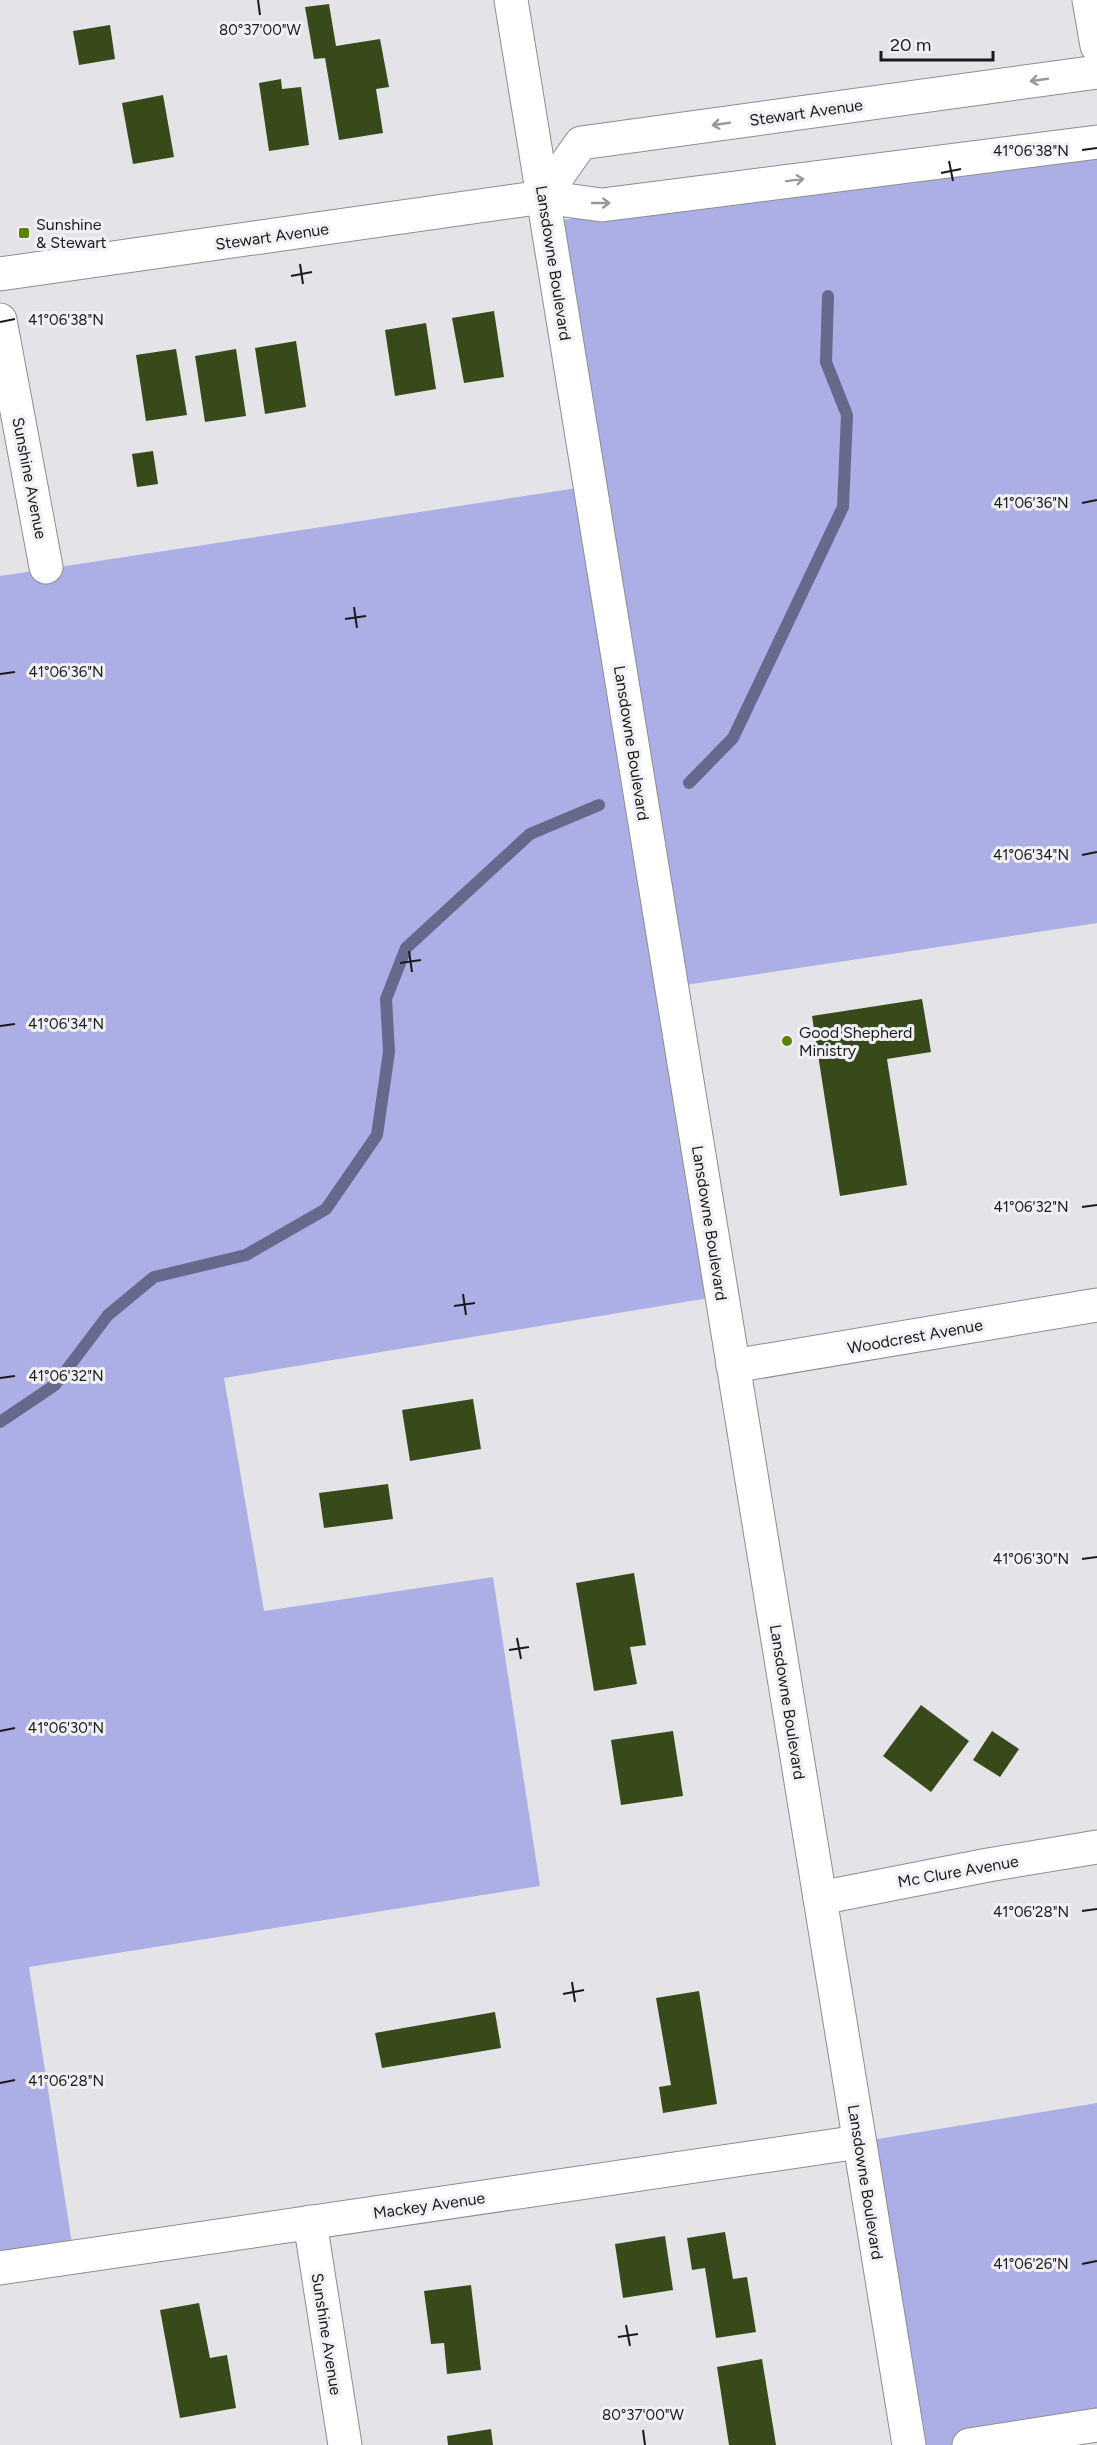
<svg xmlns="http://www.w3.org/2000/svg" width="1097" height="2445" font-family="Figtree,sans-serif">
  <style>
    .forest { fill: #acafe5 }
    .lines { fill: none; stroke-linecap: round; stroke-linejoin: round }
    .stream { stroke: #66688c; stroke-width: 12 }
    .building { fill: #384a1a }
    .minor-casing { stroke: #8d8d91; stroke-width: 35 }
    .tertiary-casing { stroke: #8d8d91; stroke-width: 35 }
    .minor { stroke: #fff; stroke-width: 33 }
    .tertiary { stroke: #fff; stroke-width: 33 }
    .oneway { stroke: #989898 }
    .ticks { fill: none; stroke: #1a1a1b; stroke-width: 2 }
    .poi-dot { fill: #5c8202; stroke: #f1f1f5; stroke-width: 2 }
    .labels { text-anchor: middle; stroke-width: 6; stroke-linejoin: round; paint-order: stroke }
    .street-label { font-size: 16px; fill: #1a1a1b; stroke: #f1f1f5 }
    .poi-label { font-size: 16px; fill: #1a1a1b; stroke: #f1f1f5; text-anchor: start }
    .ticks-label { font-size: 15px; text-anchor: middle; fill: #1a1a1b; stroke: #f1f1f5; stroke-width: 6; stroke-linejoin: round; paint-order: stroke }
  </style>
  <rect width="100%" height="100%" fill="#e4e4e8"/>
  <g class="forest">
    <path d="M1097,143V923L672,987L721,1296L224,1378L264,1611L493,1577L540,1886L29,1967L74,2257L0,2268V576L590,486L548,222Z"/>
    <path d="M1097,2103V2425L969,2445H909L859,2142Z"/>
  </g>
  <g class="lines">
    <g class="stream">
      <path d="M689,783L733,738L843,507L847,415L826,362L828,296"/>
      <path d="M0,1422L55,1385L108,1315L154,1277L246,1255L326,1209L377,1135L389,1052L386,999L406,948L530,834L599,805"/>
    </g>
  </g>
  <g class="building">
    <path d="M329,4L336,46L380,39L389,87L376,89L383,133L339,140L325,58L314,59L305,7Z"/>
    <path d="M110,25L115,59L79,65L73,31Z"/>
    <path d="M281,79L282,89L301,87L309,145L269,151L259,83Z"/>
    <path d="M163,95L174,157L133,164L122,103Z"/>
    <path d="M494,311L504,377L464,383L452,318Z"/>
    <path d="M426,323L436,389L395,396L385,330Z"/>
    <path d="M296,341L306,407L265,414L255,348Z"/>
    <path d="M176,349L187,415L146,421L136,355Z"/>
    <path d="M236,349L246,416L205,422L195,356Z"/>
    <path d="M153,451L158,484L137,487L132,454Z"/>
    <path d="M922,999L931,1052L887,1059L907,1185L840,1196L812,1016Z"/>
    <path d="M473,1399L481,1449L410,1461L402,1410Z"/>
    <path d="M388,1484L393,1519L324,1528L319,1493Z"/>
    <path d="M634,1573L646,1645L630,1647L637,1684L594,1691L576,1583Z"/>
    <path d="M921,1705L969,1741L931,1792L883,1756Z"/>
    <path d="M673,1731L683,1796L621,1805L611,1740Z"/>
    <path d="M992,1731L1019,1749L1000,1777L973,1760Z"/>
    <path d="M699,1991L717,2104L663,2113L659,2087L671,2085L656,1998Z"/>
    <path d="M495,2012L501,2048L382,2068L375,2033Z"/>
    <path d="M725,2232L733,2279L747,2277L756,2332L716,2338L705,2268L692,2270L687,2238Z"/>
    <path d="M665,2236L673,2290L623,2298L615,2244Z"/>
    <path d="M471,2285L481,2370L447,2374L444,2343L431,2344L424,2291Z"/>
    <path d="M199,2303L210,2358L227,2355L236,2408L180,2418L160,2310Z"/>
    <path d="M762,2359L776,2445H729L717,2367Z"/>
    <path d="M491,2429L493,2445H448L447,2436Z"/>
  </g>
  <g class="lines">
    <g class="minor-casing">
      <g id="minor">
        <path d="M1089,0L1097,46"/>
        <path d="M1097,72L581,143L543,197L602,205L1097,142"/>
        <path d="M0,320L46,567"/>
        <path d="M733,1366L1097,1305"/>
        <path d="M820,1898L988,1865L1097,1847"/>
        <path d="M310,2222L345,2445"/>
        <path d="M0,2268L859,2142"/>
        <path d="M969,2445L1097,2425"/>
      </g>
    </g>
    <g class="tertiary-casing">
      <g id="tertiary">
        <path d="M511,0L909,2445"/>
        <path d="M0,274L543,197"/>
      </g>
    </g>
    <use href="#minor" class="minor"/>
    <use href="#tertiary" class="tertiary"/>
  </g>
  <defs><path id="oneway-shaft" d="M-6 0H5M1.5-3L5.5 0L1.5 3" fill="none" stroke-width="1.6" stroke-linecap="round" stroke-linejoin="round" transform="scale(1.5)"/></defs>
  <g class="oneway">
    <use href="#oneway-shaft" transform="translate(1039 80) rotate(172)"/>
    <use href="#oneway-shaft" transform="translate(721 124) rotate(172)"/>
    <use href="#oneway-shaft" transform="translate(795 180) rotate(-7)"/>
    <use href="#oneway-shaft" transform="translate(601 203)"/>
  </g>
  <path class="ticks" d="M258,0L260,15M1082,150L1097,148M949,161L953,181M941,173L961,169M300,264L303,284M291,276L312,272M0,322L15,319M1082,503L1097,500M354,607L357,628M345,619L366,616M0,674L15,672M1082,855L1097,852M409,951L412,972M400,963L421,960M0,1026L15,1024M1082,1207L1097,1205M463,1294L466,1315M454,1306L475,1303M0,1378L15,1376M1082,1559L1097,1557M517,1638L521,1659M509,1650L529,1647M0,1731L15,1728M1082,1911L1097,1909M572,1982L575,2002M563,1994L584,1990M0,2083L15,2080M1082,2264L1097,2261M626,2325L630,2346M618,2337L638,2334M643,2430L645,2445"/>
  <g class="poi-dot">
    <rect x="18" y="227" width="12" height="12" rx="3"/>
    <circle cx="787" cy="1041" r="6"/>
  </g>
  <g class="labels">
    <g class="street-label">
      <text transform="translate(806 112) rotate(-8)" y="6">Stewart Avenue</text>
      <text transform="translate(272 236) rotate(-8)" y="6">Stewart Avenue</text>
      <text transform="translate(554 263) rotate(81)" y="6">Lansdowne Boulevard</text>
      <text transform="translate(30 478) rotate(79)" y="6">Sunshine Avenue</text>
      <text transform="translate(632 743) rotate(81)" y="6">Lansdowne Boulevard</text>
      <text transform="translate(710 1223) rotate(81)" y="6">Lansdowne Boulevard</text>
      <text transform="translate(915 1336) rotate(-10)" y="6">Woodcrest Avenue</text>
      <text transform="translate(788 1702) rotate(81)" y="6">Lansdowne Boulevard</text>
      <text transform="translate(958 1871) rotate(-10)" y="6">Mc Clure Avenue</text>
      <text transform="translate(866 2182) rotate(81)" y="6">Lansdowne Boulevard</text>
      <text transform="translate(429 2205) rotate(-8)" y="6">Mackey Avenue</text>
      <text transform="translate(327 2334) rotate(81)" y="6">Sunshine Avenue</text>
    </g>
    <g class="poi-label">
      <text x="36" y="230">Sunshine<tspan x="36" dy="18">&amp; Stewart</tspan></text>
      <text x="799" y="1038">Good Shepherd<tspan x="799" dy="18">Ministry</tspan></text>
    </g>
  </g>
  <g class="ticks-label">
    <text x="260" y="35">80°37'00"W</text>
    <text x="1031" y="156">41°06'38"N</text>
    <text x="66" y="325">41°06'38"N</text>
    <text x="1031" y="508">41°06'36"N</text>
    <text x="66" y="677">41°06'36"N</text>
    <text x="1031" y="860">41°06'34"N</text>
    <text x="66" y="1029">41°06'34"N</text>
    <text x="1031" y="1212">41°06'32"N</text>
    <text x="66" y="1381">41°06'32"N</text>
    <text x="1031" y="1564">41°06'30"N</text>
    <text x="66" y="1733">41°06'30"N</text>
    <text x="1031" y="1917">41°06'28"N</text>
    <text x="66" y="2086">41°06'28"N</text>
    <text x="1031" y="2269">41°06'26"N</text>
    <text x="643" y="2420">80°37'00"W</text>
  </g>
  <path d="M881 51v9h112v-9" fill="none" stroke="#1a1a1b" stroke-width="3"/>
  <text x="890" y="51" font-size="18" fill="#1a1a1b" stroke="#f1f1f5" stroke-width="4.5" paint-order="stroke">20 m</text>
</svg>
